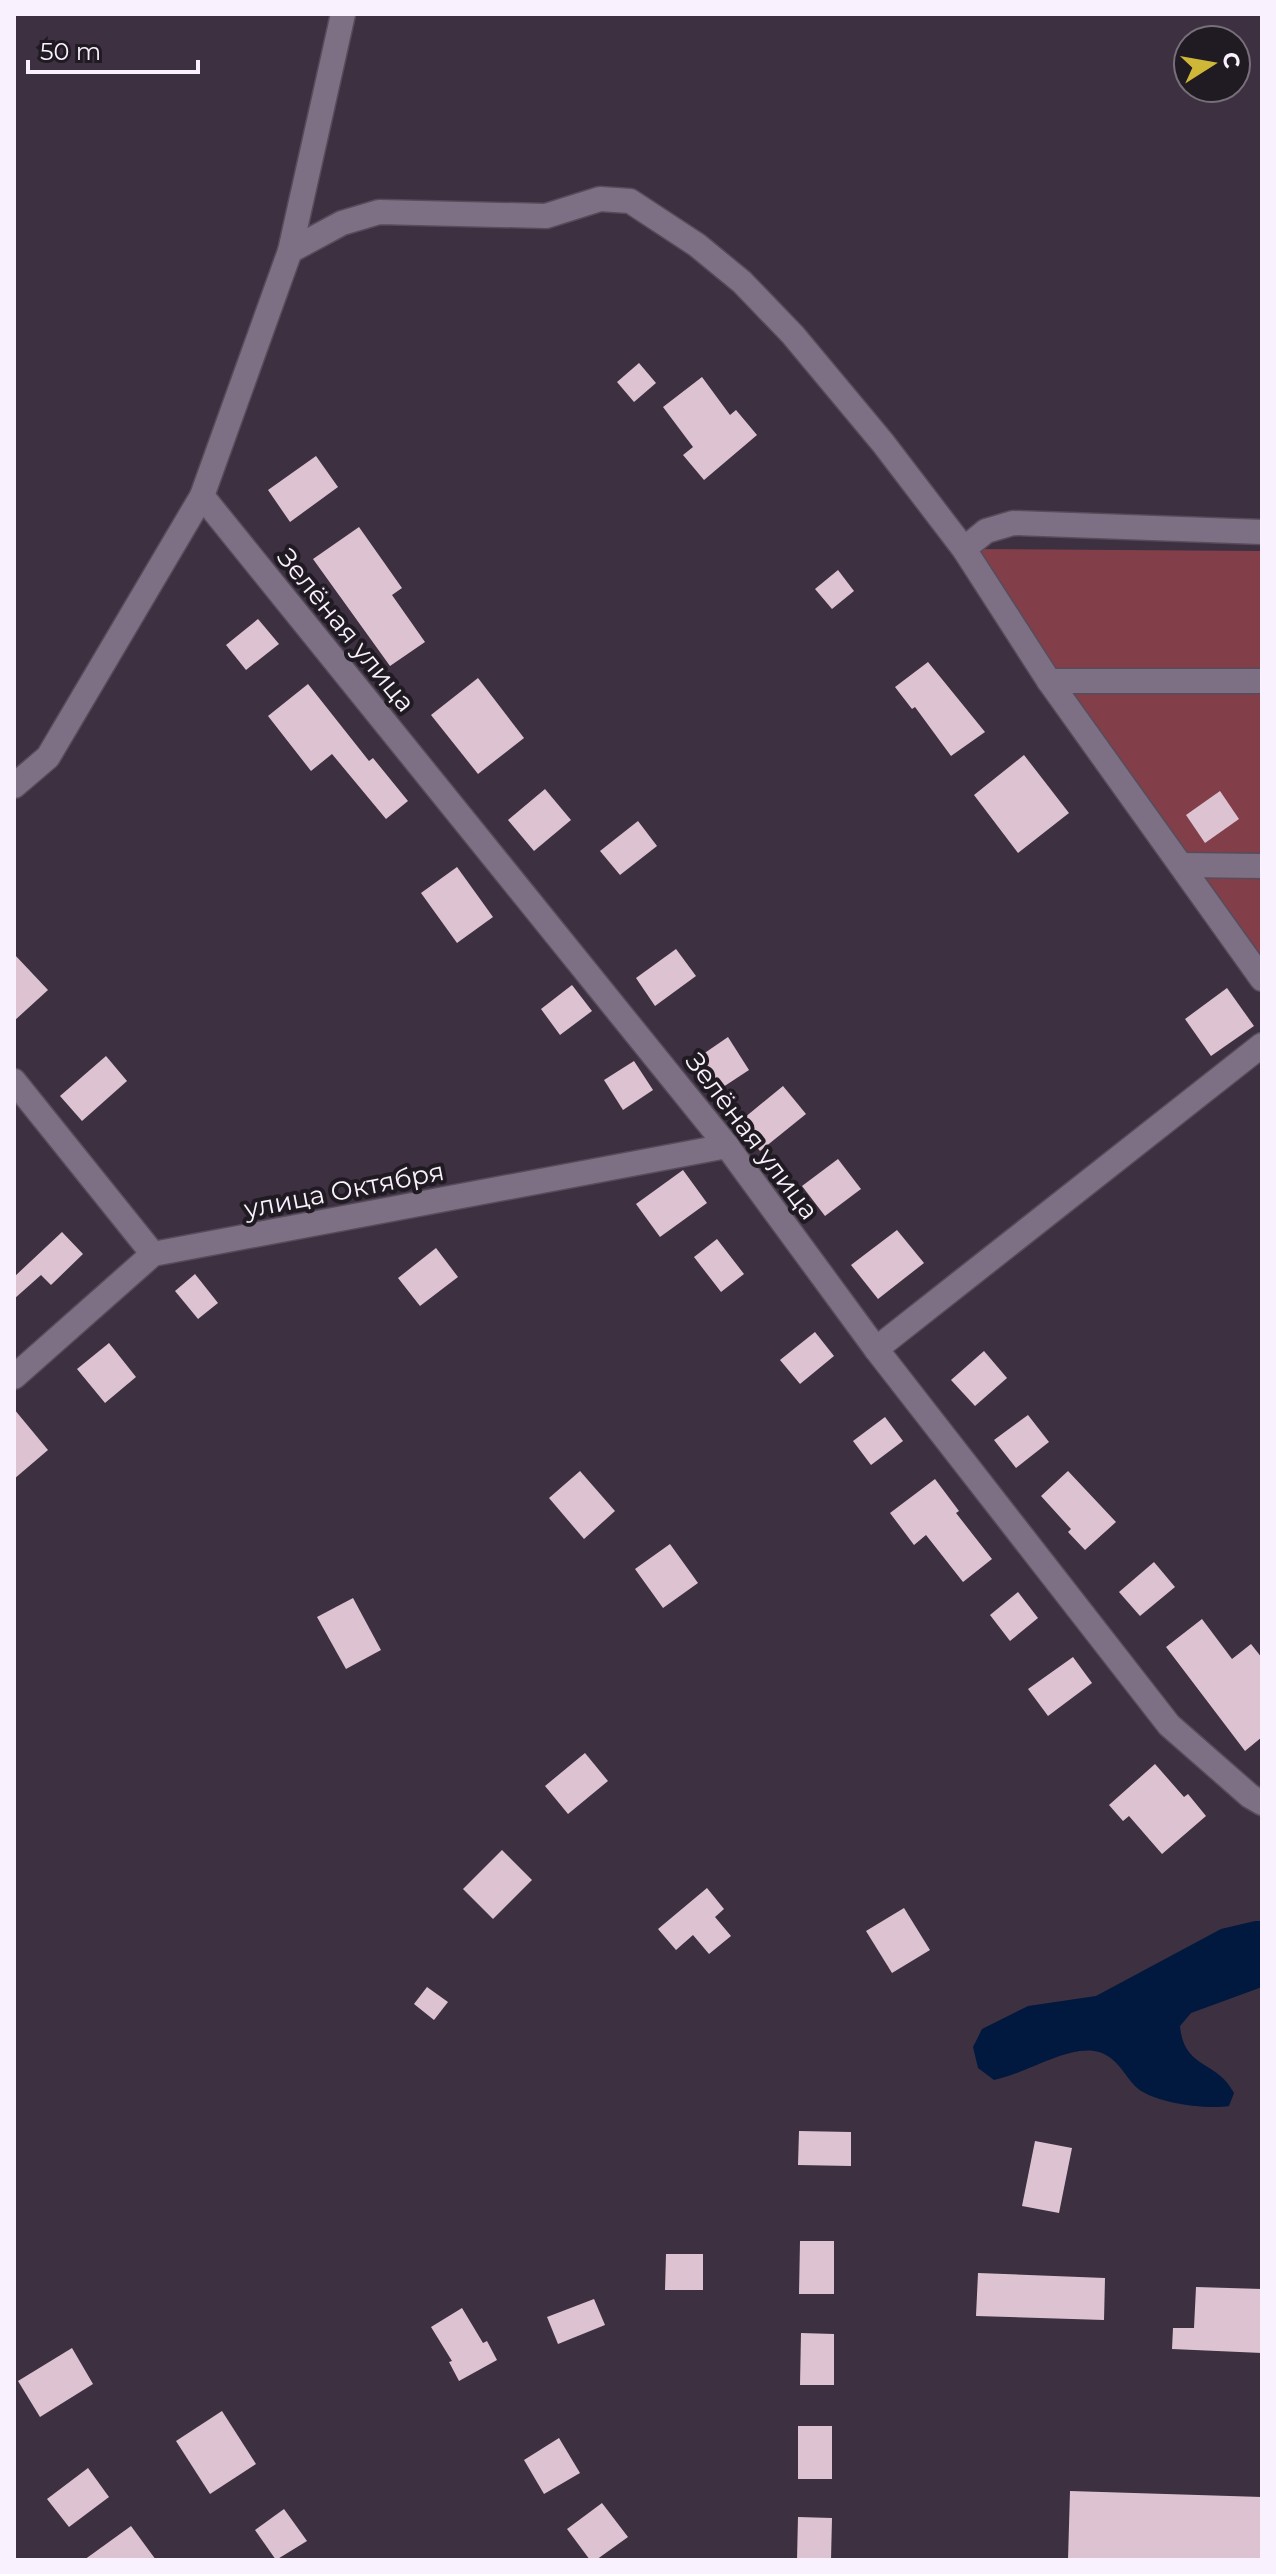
<svg xmlns="http://www.w3.org/2000/svg" width="1276" height="2574" font-family="Montserrat,sans-serif">
  <style>
    .green { fill: #833f49 }
    .water { fill: #01193e }
    .building { fill: #ddc3d1 }
    .lines { fill: none; stroke-linecap: round; stroke-linejoin: round }
    .minor-casing { stroke: #564c5b; stroke-width: 27 }
    .minor { stroke: #7d7084; stroke-width: 24 }
    .labels { text-anchor: middle; stroke-width: 8; stroke-linejoin: round; paint-order: stroke }
    .street-label { font-size: 26px; fill: #f9f1fd; stroke: #201a22 }
  </style>
  <rect width="100%" height="100%" fill="#3c3041"/>
  <path class="green" d="M964,549L1262,551V979Z"/>
  <path class="water" d="M1255,1921H1262V1987L1191,2013L1180,2026C1184,2070 1216,2059 1234,2093L1229,2106C1207,2110 1151,2103 1135,2086C1123,2073 1115,2054 1094,2051C1065,2047 1025,2074 994,2080L978,2068L973,2047L982,2029L1028,2006L1096,1996L1221,1929Z"/>
  <g class="building">
    <path d="M639,363L656,383L634,402L617,382Z"/>
    <path d="M702,377L730,415L736,410L757,435L704,480L683,455L693,447L663,407Z"/>
    <path d="M316,456L338,487L290,522L268,490Z"/>
    <path d="M359,527L402,588L392,595L425,642L390,666L313,559Z"/>
    <path d="M838,570L854,591L832,609L815,589Z"/>
    <path d="M258,619L279,644L246,670L226,645Z"/>
    <path d="M928,662L985,732L951,756L915,707L912,709L895,687Z"/>
    <path d="M478,678L524,738L478,774L431,715Z"/>
    <path d="M308,684L369,761L373,758L408,801L386,819L332,754L311,771L268,716Z"/>
    <path d="M1024,755L1069,813L1018,853L974,795Z"/>
    <path d="M545,789L571,820L534,851L508,820Z"/>
    <path d="M1220,791L1239,819L1205,843L1186,815Z"/>
    <path d="M638,821L657,846L620,875L600,851Z"/>
    <path d="M457,867L493,917L457,943L421,893Z"/>
    <path d="M676,949L696,976L655,1006L636,978Z"/>
    <path d="M14,954L48,990L14,1021Z"/>
    <path d="M572,985L592,1011L560,1035L541,1009Z"/>
    <path d="M1227,988L1254,1026L1211,1056L1185,1019Z"/>
    <path d="M728,1037L749,1070L714,1093L693,1061Z"/>
    <path d="M106,1056L127,1081L82,1121L60,1096Z"/>
    <path d="M634,1061L653,1090L623,1110L604,1080Z"/>
    <path d="M783,1086L806,1114L760,1151L738,1123Z"/>
    <path d="M838,1159L861,1189L825,1216L802,1186Z"/>
    <path d="M683,1170L707,1203L660,1237L636,1204Z"/>
    <path d="M897,1230L924,1263L878,1299L851,1265Z"/>
    <path d="M62,1232L83,1254L51,1285L41,1275L14,1299V1277Z"/>
    <path d="M717,1239L744,1274L721,1292L694,1257Z"/>
    <path d="M436,1248L458,1277L420,1306L398,1278Z"/>
    <path d="M195,1274L218,1303L198,1319L175,1291Z"/>
    <path d="M815,1332L834,1356L800,1384L780,1360Z"/>
    <path d="M109,1343L136,1377L105,1403L77,1369Z"/>
    <path d="M984,1351L1007,1378L975,1406L951,1380Z"/>
    <path d="M14,1409L48,1450L14,1479Z"/>
    <path d="M1028,1415L1049,1442L1016,1468L994,1440Z"/>
    <path d="M885,1417L903,1441L871,1465L853,1441Z"/>
    <path d="M580,1471L615,1511L584,1539L549,1498Z"/>
    <path d="M1068,1471L1116,1522L1085,1550L1068,1532L1071,1529L1041,1496Z"/>
    <path d="M935,1479L959,1511L956,1513L992,1559L963,1582L926,1535L914,1545L890,1513Z"/>
    <path d="M670,1544L698,1583L663,1608L635,1569Z"/>
    <path d="M1154,1562L1175,1587L1140,1616L1119,1592Z"/>
    <path d="M1018,1592L1038,1618L1010,1641L990,1615Z"/>
    <path d="M353,1598L381,1650L346,1669L317,1617Z"/>
    <path d="M1202,1619L1232,1659L1251,1644L1262,1658V1737L1245,1751L1166,1647Z"/>
    <path d="M1073,1657L1092,1683L1048,1716L1028,1689Z"/>
    <path d="M585,1753L608,1781L568,1814L545,1786Z"/>
    <path d="M1155,1764L1184,1797L1188,1794L1206,1816L1162,1854L1129,1816L1123,1821L1109,1805Z"/>
    <path d="M502,1850L532,1880L493,1919L463,1889Z"/>
    <path d="M707,1888L724,1909L715,1917L731,1936L709,1954L693,1935L676,1950L658,1929Z"/>
    <path d="M904,1908L930,1950L892,1973L866,1931Z"/>
    <path d="M427,1987L448,2002L434,2020L414,2004Z"/>
    <path d="M799,2131L851,2132V2166L798,2165Z"/>
    <path d="M1035,2141L1072,2148L1059,2213L1022,2206Z"/>
    <path d="M800,2241H834V2294H799Z"/>
    <path d="M666,2254H703V2290H665Z"/>
    <path d="M978,2273L1105,2278L1104,2320L976,2316Z"/>
    <path d="M1196,2287L1262,2289V2353L1172,2349L1173,2328H1194Z"/>
    <path d="M594,2299L605,2325L558,2344L547,2317Z"/>
    <path d="M462,2308L483,2343L487,2341L497,2360L459,2381L449,2362L452,2361L431,2327Z"/>
    <path d="M801,2333L834,2334V2385H800Z"/>
    <path d="M72,2348L93,2384L40,2417L18,2381Z"/>
    <path d="M222,2411L256,2464L210,2494L176,2441Z"/>
    <rect x="798" y="2426" width="34" height="53"/>
    <path d="M559,2438L580,2473L544,2494L524,2460Z"/>
    <path d="M88,2468L109,2497L69,2527L47,2499Z"/>
    <path d="M1070,2491L1262,2497V2560H1068Z"/>
    <path d="M602,2503L628,2537L596,2560H590L567,2529Z"/>
    <path d="M284,2509L307,2541L276,2560L255,2530Z"/>
    <path d="M798,2517L832,2518L831,2560H797Z"/>
    <path d="M131,2526L156,2560H84Z"/>
  </g>
  <g class="lines">
    <g class="minor-casing">
      <g id="minor">
        <path d="M290,251L342,223L379,212L546,216L600,199L630,201L697,245L742,282L793,335L883,443L964,549L1049,681L1262,979"/>
        <path d="M202,496L727,1146L876,1349L1169,1725L1250,1796L1262,1803"/>
        <path d="M964,549L986,531L1013,523L1262,532"/>
        <path d="M1049,681H1262"/>
        <path d="M14,786L48,757L202,496L290,251L343,14"/>
        <path d="M1181,865L1262,866"/>
        <path d="M14,1081L153,1254"/>
        <path d="M876,1349L1262,1045"/>
        <path d="M14,1377L153,1254L727,1146"/>
      </g>
    </g>
    <use href="#minor" class="minor"/>
  </g>
  <g class="labels">
    <g class="street-label">
      <text transform="translate(346 630) rotate(51)" y="9">Зелёная улица</text>
      <text transform="translate(752 1136) rotate(53)" y="9">Зелёная улица</text>
      <text transform="translate(344 1190) rotate(-11)" y="9">улица Октября</text>
    </g>
  </g>
  <rect width="1276" height="2574" fill="none" stroke="#f9f1fd" stroke-width="32"/>
  <g transform="translate(1212 64) rotate(79)"><circle r="38" fill="#201a22" stroke="#77707a" stroke-width="2"/>
  <path d="M0-6L14 30L0 20L-14 30Z" fill="#cfb837"/>
  <text y="-12" font-size="22" font-weight="bold" text-anchor="middle" fill="#f9f1fd">С</text>
  </g>
  <path d="M28 60v12h170v-12" fill="none" stroke="#f9f1fd" stroke-width="4"/>
  <text x="40" y="60" font-size="24" fill="#f9f1fd" stroke="#201a22" stroke-width="6" paint-order="stroke">50 m</text>
</svg>
